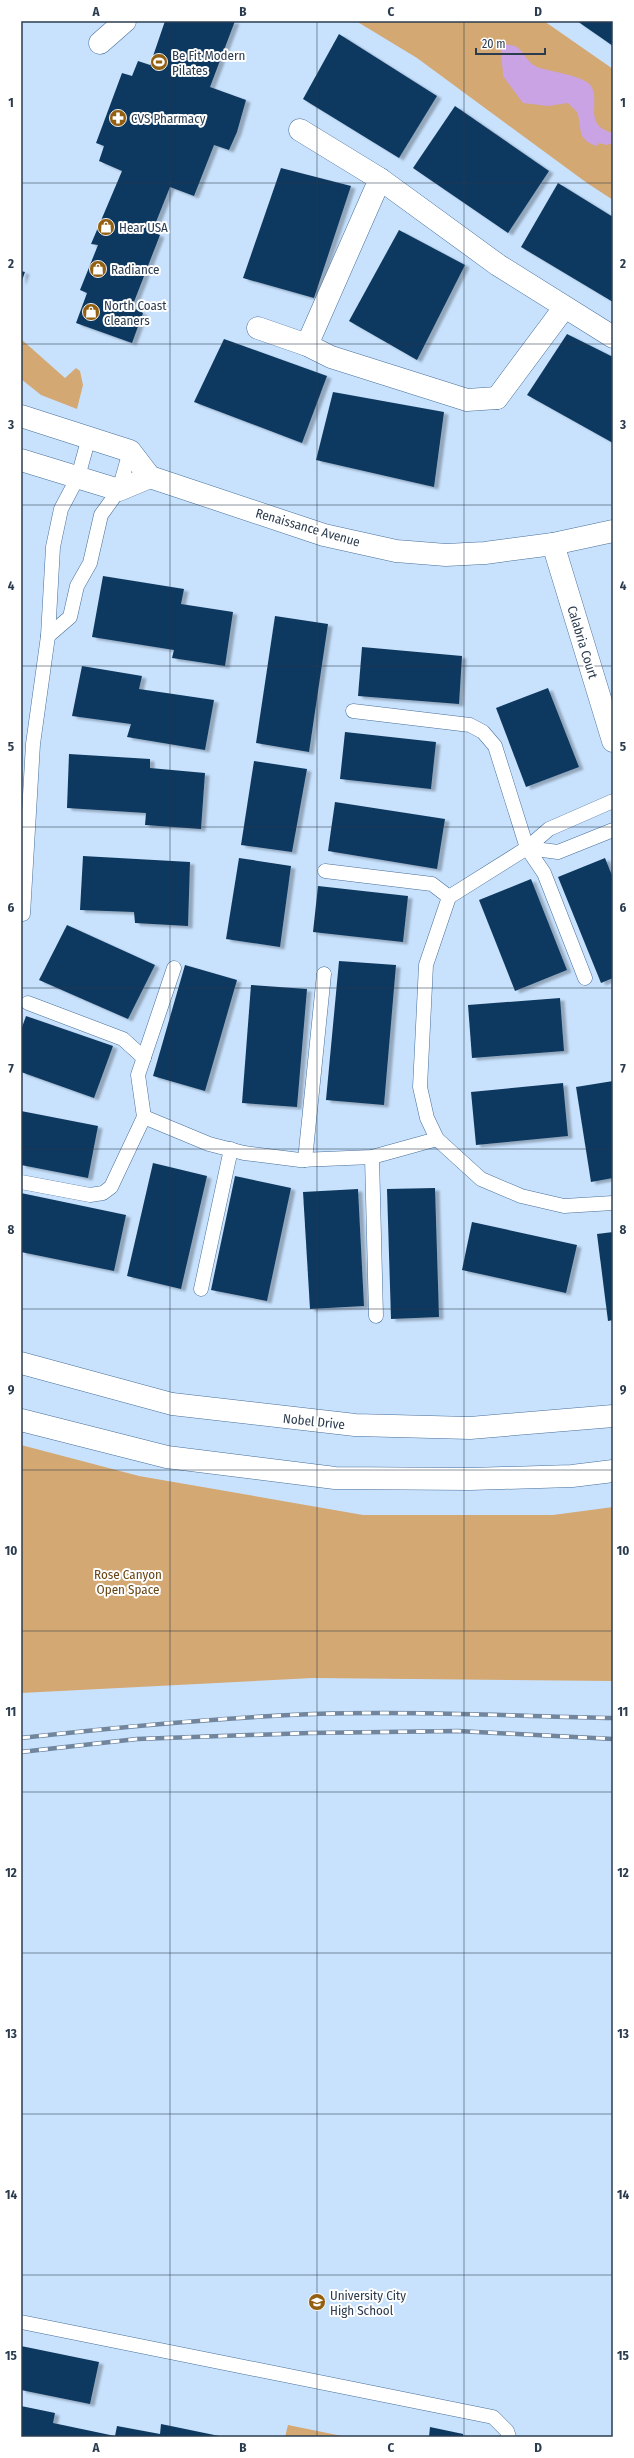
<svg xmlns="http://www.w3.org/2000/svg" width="634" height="2458" font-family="'Fira Sans Condensed',sans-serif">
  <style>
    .green { fill: #d4a872 }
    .water { fill: #c9a3e4 }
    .building { fill: #11395f; filter: url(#shadow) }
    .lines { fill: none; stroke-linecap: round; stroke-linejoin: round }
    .lane-casing { stroke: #476f99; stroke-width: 15 }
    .street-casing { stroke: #476f99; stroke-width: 23 }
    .secondary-casing { stroke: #476f99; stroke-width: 23 }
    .lane { stroke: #fff; stroke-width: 14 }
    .street { stroke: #fff; stroke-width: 22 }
    .secondary { stroke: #fff; stroke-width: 22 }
    .rail-casing { stroke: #71869d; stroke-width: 4.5 }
    .rail { stroke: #fff; stroke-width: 3; stroke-dasharray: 9; stroke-linecap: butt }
    .grid { fill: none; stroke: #2b3c4f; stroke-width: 1; stroke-opacity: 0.55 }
    .labels { text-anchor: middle; stroke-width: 4; stroke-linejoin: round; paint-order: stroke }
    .poi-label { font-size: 13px; fill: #2b3c4f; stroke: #fff; text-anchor: start }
    .street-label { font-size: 13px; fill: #2b3c4f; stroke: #fff }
    .park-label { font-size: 13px; fill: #684516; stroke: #fff }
    .neatline { fill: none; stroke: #2b3c4f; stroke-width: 1.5 }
    .grid-label { font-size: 13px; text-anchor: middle; font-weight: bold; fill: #2b3c4f }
  </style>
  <defs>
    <filter id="shadow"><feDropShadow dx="4.5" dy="2.5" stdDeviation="1" flood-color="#0004"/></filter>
  </defs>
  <rect width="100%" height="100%" fill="#c8e2fe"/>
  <g class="green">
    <path d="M356,21H544L613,69V200L587,183L417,58Z"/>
    <path d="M21,339L65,378L76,368L80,371L83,385L77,409L41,395L21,379Z"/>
    <path d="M21,1445L139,1476L363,1515H553L613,1507V1681L313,1678L21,1693Z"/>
    <path d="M288,2425L347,2437H285Z"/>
  </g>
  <path class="water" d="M504,43C507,45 512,45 515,46C525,51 526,64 540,68C552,72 585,76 591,86C601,102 582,125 613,133V143L607,145L599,143L597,146C575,139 583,128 577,112L568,103L548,106L523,103L503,76C503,65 500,56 501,45Z"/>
  <g class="building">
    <path d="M165,21H235L210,87L246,100L237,132L229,150L214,145L194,196L170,187L152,232L160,235L132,307L143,313L132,343L76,323L87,293L80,290L98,245L91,244L122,171L99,161L104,146L96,143L122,73L132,76L138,61L150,65Z"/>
    <path d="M577,21H613V46Z"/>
    <path d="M339,34L437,96L399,158L303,99Z"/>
    <path d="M455,106L549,171L508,233L413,168Z"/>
    <path d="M281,168L351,186L314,298L243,278Z"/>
    <path d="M558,183L613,217V302L521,247Z"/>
    <path d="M399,230L465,265L417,360L349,321Z"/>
    <path d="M21,271L25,272L21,283Z"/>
    <path d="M567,334L613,357V443L527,395Z"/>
    <path d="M224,339L327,376L302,443L194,402Z"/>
    <path d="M333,392L444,412L434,487L316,460Z"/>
    <path d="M103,576L184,589L181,604L233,612L225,666L172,658L174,650L92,637Z"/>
    <path d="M275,616L328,624L309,752L256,743Z"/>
    <path d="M362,647L462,656L459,704L358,696Z"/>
    <path d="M82,666L142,676L139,689L214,700L205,750L127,737L131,724L72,716Z"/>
    <path d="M548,688L579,767L526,787L496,708Z"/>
    <path d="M345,732L436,742L431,789L340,779Z"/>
    <path d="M69,754L150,759V768L205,773L201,829L145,825L146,813L67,808Z"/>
    <path d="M254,761L307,769L292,852L241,845Z"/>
    <path d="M335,802L445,819L437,869L328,851Z"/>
    <path d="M83,856L190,862L188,926L135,923L134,912L80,910Z"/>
    <path d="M239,858L291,866L280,947L226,939Z"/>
    <path d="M605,858L613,878V978L601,983L558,877Z"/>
    <path d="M531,879L567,970L515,991L479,900Z"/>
    <path d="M318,886L408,896L403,942L313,932Z"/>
    <path d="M67,925L155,965L128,1019L39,980Z"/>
    <path d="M339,961L396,965L384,1105L326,1100Z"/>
    <path d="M185,965L237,980L205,1091L153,1076Z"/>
    <path d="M251,985L307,989L297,1107L242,1103Z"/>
    <path d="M560,998L564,1051L472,1058L468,1005Z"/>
    <path d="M26,1016L113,1046L94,1098L21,1072V1030Z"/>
    <path d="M613,1081V1178L591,1182L576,1087Z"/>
    <path d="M563,1083L568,1136L476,1145L471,1092Z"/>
    <path d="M21,1111L98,1126L88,1178L21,1165Z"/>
    <path d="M153,1163L207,1176L181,1289L127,1276Z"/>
    <path d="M235,1176L291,1188L267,1301L211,1290Z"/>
    <path d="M435,1188L439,1317L391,1319L387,1189Z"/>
    <path d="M358,1189L364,1306L310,1309L303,1192Z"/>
    <path d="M21,1193L126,1215L114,1271L21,1252Z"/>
    <path d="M472,1222L577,1245L566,1293L462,1270Z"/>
    <path d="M613,1232V1320L608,1321L597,1234Z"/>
    <path d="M21,2346L99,2362L90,2404L21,2390Z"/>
    <path d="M21,2406L55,2413L53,2423L115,2436L117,2426L160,2434L161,2424L224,2437H21Z"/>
    <path d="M430,2427L463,2434V2437H429Z"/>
  </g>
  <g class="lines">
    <g class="lane-casing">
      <g id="lane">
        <path d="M48,636L70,617L77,586L90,563L101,515L119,490L130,451"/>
        <path d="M353,711L470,725L483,732L495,746L527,848"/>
        <path d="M527,848L549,829L613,801"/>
        <path d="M527,848L558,852L613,830"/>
        <path d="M325,871L432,884L449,897"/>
        <path d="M23,914L33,744L48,636L53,547L61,509L78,477L89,437"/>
        <path d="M585,978L544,873L527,848L449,897L426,965L420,1087L427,1118L437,1139L481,1179L521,1196L564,1206L613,1203"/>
        <path d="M28,1003L123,1039L144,1058"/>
        <path d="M144,1117L138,1075L174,968"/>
        <path d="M372,1157L376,1316"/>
        <path d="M305,1160L324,974"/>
        <path d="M21,1182L90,1195L103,1193L111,1187L144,1117L209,1144L244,1153L300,1160L372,1157L437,1139"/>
        <path d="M201,1289L231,1149"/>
        <path d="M21,2322L493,2417L507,2431L509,2437"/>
      </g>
    </g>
    <g class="street-casing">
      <g id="street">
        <path d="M100,43L125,21"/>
        <path d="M300,130L380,179L498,265L613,337"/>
        <path d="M258,328L307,345L331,357L467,400L497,398"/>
        <path d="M307,345L380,179"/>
        <path d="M497,398L564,308"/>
        <path d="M553,544L613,741"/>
      </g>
    </g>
    <g class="secondary-casing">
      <g id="secondary">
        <path d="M21,416L130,451L150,477L324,535L396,551L446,555L485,553L553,544L613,531"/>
        <path d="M21,460L119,490L150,477"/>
        <path d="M21,1363L172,1404L355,1425L470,1428L613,1416"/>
        <path d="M21,1420L167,1457L335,1478L470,1479L572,1476L613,1471"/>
      </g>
    </g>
    <use href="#lane" class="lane"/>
    <use href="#street" class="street"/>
    <use href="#secondary" class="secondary"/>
    <g class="rail-casing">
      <g id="rail">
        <path d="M21,1738C118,1727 216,1718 313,1714C413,1711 513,1716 613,1718"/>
        <path d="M21,1752L137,1739L309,1733L458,1731L613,1739"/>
      </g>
    </g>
    <use href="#rail" class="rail"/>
  </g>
  <path class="grid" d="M170,21V2437M317,21V2437M464,21V2437M21,183H613M21,344H613M21,505H613M21,666H613M21,827H613M21,988H613M21,1149H613M21,1309H613M21,1470H613M21,1631H613M21,1792H613M21,1953H613M21,2114H613M21,2275H613"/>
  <defs>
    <g id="stadium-disc" transform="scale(0.9)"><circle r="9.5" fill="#936012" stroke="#fff"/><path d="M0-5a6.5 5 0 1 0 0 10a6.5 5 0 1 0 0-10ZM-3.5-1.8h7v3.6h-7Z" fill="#fff"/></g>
    <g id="pharmacy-disc" transform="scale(0.9)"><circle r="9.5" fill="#936012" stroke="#fff"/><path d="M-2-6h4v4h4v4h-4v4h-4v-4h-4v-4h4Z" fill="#fff"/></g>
    <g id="shop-disc" transform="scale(0.9)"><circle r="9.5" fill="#936012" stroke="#fff"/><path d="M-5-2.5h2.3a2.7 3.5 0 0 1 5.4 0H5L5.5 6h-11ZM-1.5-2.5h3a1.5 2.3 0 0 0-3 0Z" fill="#fff"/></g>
    <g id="school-disc" transform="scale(0.9)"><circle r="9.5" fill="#936012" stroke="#fff"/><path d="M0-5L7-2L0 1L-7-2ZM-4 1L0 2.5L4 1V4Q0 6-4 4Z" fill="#fff"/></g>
  </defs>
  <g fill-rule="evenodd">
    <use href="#stadium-disc" x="159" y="62"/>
    <use href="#pharmacy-disc" x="118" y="118"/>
    <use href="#shop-disc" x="106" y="227"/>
    <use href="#shop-disc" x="98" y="269"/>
    <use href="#shop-disc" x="91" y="312"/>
    <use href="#school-disc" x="317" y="2302"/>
  </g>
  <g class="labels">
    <g class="poi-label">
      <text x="172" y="60">Be Fit Modern<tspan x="172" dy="15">Pilates</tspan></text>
      <text x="131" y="123">CVS Pharmacy</text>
      <text x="119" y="232">Hear USA</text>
      <text x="111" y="274">Radiance</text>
      <text x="104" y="310">North Coast<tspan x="104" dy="15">Cleaners</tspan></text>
      <text x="330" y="2300">University City<tspan x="330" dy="15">High School</tspan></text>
    </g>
    <g class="street-label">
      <text transform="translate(308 527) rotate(16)" y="5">Renaissance Avenue</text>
      <text transform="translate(583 642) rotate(73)" y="5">Calabria Court</text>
      <text transform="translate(314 1421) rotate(6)" y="5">Nobel Drive</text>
    </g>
    <g class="park-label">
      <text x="128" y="1579">Rose Canyon<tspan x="128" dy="15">Open Space</tspan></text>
    </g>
  </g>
  <rect width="634" height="2458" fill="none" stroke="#ffffff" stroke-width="44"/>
  <path d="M476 48v6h69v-6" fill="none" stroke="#2b3c4f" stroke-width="2"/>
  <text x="482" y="48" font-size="12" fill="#2b3c4f" stroke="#ffffff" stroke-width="3" paint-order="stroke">20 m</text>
  <rect x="22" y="22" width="590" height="2414" class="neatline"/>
  <g class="grid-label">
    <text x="96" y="16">A</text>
    <text x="243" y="16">B</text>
    <text x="391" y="16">C</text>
    <text x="538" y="16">D</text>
    <text x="11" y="107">1</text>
    <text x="623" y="107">1</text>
    <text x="11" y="268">2</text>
    <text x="623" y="268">2</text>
    <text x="11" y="429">3</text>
    <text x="623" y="429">3</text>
    <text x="11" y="590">4</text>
    <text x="623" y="590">4</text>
    <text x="11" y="751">5</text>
    <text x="623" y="751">5</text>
    <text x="11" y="912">6</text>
    <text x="623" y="912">6</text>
    <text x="11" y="1073">7</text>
    <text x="623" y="1073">7</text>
    <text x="11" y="1234">8</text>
    <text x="623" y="1234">8</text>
    <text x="11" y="1394">9</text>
    <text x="623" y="1394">9</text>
    <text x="11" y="1555">10</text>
    <text x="623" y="1555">10</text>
    <text x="11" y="1716">11</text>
    <text x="623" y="1716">11</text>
    <text x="11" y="1877">12</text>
    <text x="623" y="1877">12</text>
    <text x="11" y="2038">13</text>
    <text x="623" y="2038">13</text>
    <text x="11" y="2199">14</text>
    <text x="623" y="2199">14</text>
    <text x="11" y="2360">15</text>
    <text x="623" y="2360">15</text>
    <text x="96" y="2452">A</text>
    <text x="243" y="2452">B</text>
    <text x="391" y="2452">C</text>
    <text x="538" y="2452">D</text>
  </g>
</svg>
